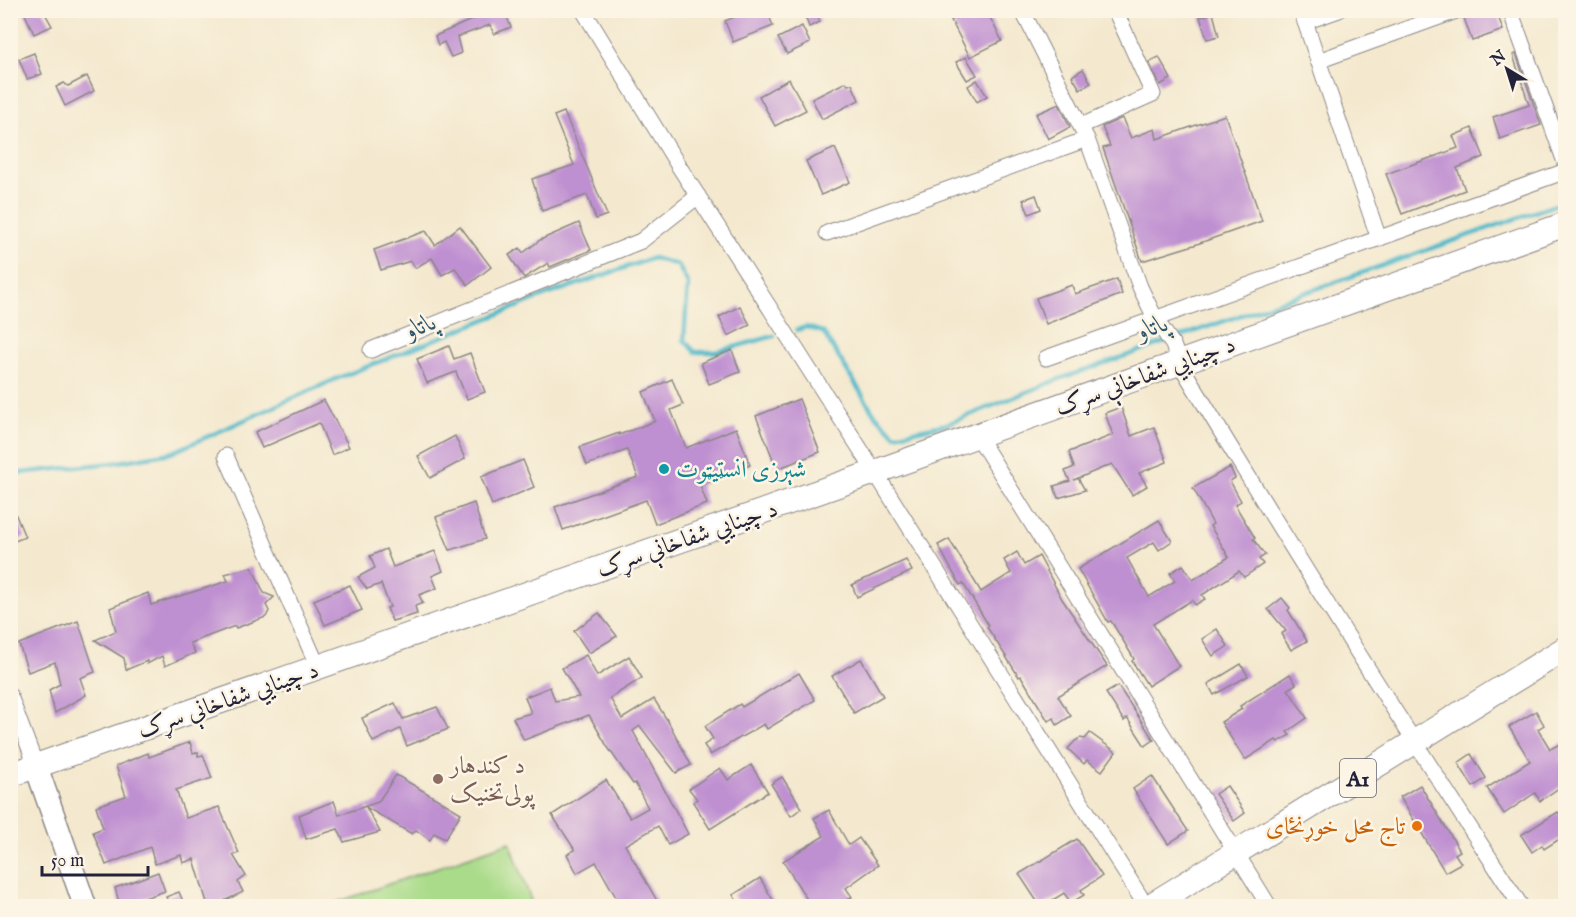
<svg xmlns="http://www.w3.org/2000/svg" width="1576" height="917" font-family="'IM FELL English',Amiri,serif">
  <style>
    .green { fill: #aadb8a; stroke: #667e62; stroke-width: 1.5 }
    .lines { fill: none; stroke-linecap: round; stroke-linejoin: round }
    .stream { stroke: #4eb9ca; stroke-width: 4.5 }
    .building { fill: #bf90d1 }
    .street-casing { stroke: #8b8685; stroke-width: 17 }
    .secondary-casing { stroke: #8b8685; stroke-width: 25 }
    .primary-casing { stroke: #8b8685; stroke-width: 26 }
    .street { stroke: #fff; stroke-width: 15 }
    .secondary { stroke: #fff; stroke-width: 22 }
    .primary { stroke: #fff; stroke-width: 24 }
    .culture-dot { fill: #0f9aa8; stroke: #fcf5e5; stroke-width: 2 }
    .education-dot { fill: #8d6e63; stroke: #fcf5e5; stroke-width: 2 }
    .food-dot { fill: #e8710a; stroke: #fcf5e5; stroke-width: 2 }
    .labels { text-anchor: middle; stroke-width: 5; stroke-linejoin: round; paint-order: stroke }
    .shield { fill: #fcf5e5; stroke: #63616e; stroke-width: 1.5 }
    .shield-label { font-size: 22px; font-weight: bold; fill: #22223b }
    .street-label { font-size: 24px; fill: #22223b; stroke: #fcf5e5 }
    .culture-label { font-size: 24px; fill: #0d838f; stroke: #fcf5e5; text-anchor: start }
    .education-label { font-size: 24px; fill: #785e54; stroke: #fcf5e5; text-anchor: start }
    .food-label { font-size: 24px; fill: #c56008; stroke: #fcf5e5; text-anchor: end }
    .water-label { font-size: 26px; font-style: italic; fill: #31576d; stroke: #fcf5e5 }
  </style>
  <rect width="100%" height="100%" fill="#fcf5e5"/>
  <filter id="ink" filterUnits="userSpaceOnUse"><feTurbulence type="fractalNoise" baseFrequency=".0167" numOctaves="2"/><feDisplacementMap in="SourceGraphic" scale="12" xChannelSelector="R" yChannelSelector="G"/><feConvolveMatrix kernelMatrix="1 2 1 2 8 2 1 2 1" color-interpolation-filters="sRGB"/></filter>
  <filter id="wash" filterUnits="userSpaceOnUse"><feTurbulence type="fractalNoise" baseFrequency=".008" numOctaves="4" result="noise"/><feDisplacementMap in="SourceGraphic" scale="24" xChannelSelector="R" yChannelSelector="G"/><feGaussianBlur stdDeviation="1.35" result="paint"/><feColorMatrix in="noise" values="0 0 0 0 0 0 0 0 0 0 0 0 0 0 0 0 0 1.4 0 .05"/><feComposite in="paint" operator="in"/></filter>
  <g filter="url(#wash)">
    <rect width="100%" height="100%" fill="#f4e9cf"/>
    <path class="green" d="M510,842L533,906H326Z"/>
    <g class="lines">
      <g class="stream">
        <path d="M797,330L806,327L823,332L873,412L895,435L947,424L1057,380L1566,201"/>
        <path d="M10,474L112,463L171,453L336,379L549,294L653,258L678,265L688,284L684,340L695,352H716L774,336"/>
      </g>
    </g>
    <g id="blocks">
      <g class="building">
        <path d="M23,10H43L52,26L34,34Z"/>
        <path d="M494,10H504L511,27L494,34L490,25L457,37L461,53L451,57L444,42L438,45L435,36Z"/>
        <path d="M752,10H767L773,26L733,42L725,21Z"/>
        <path d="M803,10H815L820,22L809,27Z"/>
        <path d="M970,10H986L1002,41L970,57L951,20Z"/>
        <path d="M1485,10H1496L1503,30L1472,41L1464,18Z"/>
        <path d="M1213,13L1219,36L1207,39L1200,17Z"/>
        <path d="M802,26L810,43L787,54L778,38Z"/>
        <path d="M34,53L42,74L27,79L19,59Z"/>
        <path d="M1516,54L1541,125L1500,139L1493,117L1529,105L1513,55Z"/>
        <path d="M966,57L977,75L967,80L956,62Z"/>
        <path d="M1159,57L1171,79L1160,85L1149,62Z"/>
        <path d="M1083,69L1091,83L1080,89L1072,76Z"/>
        <path d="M87,76L94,91L65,106L56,87L64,83L68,86Z"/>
        <path d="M789,79L806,110L775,126L759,96Z"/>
        <path d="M977,80L987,96L977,102L968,86Z"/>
        <path d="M846,82L848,85L852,84L859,100L822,119L812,99Z"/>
        <path d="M1059,104L1070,127L1048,139L1036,114Z"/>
        <path d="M564,112L607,215L596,219L587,195L542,211L532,179L574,165L554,116Z"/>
        <path d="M1225,115L1262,221L1194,245L1142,261L1103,148L1110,146L1102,127L1122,118L1131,138L1155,129L1157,139Z"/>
        <path d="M1472,128L1484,157L1457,168L1465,190L1402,214L1386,174L1458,148L1453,136Z"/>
        <path d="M835,148L850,182L821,195L806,161Z"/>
        <path d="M1036,195L1041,209L1029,214L1023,200Z"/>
        <path d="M579,223L591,250L550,267L548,263L524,278L509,255L520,248L523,253L540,240Z"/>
        <path d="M460,226L491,267L468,285L455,268L442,275L432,258L415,268L411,261L381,270L374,250L426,231L435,245Z"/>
        <path d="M1117,279L1122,294L1046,324L1036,298L1072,285L1075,294Z"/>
        <path d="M740,306L750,325L728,336L719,317Z"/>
        <path d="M449,346L454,359L470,353L485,392L467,399L456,372L427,383L417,359Z"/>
        <path d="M732,350L740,372L709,384L701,363Z"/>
        <path d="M672,379L683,405L671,410L686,448L736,428L750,465L700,485L707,504L655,524L646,500L563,530L555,507L638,477L627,450L587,465L580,447L619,433V435L655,421L643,392Z"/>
        <path d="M799,399L820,452L777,469L756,416Z"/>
        <path d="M324,400L349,447L332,455L319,423L262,448L255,432Z"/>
        <path d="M1121,407L1131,436L1154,427L1167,462L1139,473L1147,486L1132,495L1112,464L1074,480L1078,478L1085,490L1058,498L1054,486L1070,481L1065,471L1074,467L1069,452L1113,435L1105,413Z"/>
        <path d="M455,436L465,459L430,478L418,456Z"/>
        <path d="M523,460L534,487L492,505L481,477Z"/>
        <path d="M1230,467L1235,478L1230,481L1241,501L1235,505L1255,538L1253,539L1265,555L1259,559L1263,564L1244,577L1239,571L1202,595L1205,599L1195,605L1192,600L1153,624L1179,666L1148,686L1132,661L1134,659L1124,642L1111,621L1108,622L1078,569L1159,520L1172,541L1159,550L1154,542L1127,558L1149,597L1175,581L1170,573L1183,565L1193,580L1229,557L1210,526L1213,524L1193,488Z"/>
        <path d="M10,501L25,537L10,543Z"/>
        <path d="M474,503L485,539L450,550L436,517Z"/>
        <path d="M949,539L981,592L1011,573L1004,560L1017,552L1024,565L1039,556L1062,599L1107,666L1058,696L1071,716L1057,725L1054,718L1048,721L1021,676L1019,677L987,627L989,626L963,583L960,585L938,545Z"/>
        <path d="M386,549L393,567L435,551L443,571L432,576L437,588L419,595L423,603L415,606L417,614L392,621L387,608L390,607L381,584L367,589L358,577L375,568L370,556Z"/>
        <path d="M906,560L912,571L857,597L852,585Z"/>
        <path d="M252,567L264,593L274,597L266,605L269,611L266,617L236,628L235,626L190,643L195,653L165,666L162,656L147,664V661L126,670L124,658L95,640L116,631L110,608L148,593L151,605L228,581L225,574Z"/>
        <path d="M350,585L362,610L325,625L314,600Z"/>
        <path d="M1282,598L1290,608L1288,610L1307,641L1291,650L1281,634L1286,631L1268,609Z"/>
        <path d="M599,613L617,636L589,653L574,631Z"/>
        <path d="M78,621L95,672L80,678L86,695L55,713L49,690L60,684L55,662L28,672L19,644Z"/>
        <path d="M1217,629L1228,646L1213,656L1202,639Z"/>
        <path d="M586,655L597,676L629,656L642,678L610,698L622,719L654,699L669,723L691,765L676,773L640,726L633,731L688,834L668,845L658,826L625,845L660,906H621L596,862L577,873L567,854L575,850L552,815L606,780L630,818L648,808L635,783L633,784L607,746L589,715L524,740L513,718L531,713L525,697L550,687L555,701L579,697L562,668Z"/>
        <path d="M861,659L883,696L854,713L832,676Z"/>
        <path d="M1241,664L1248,676L1214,695L1208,684Z"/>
        <path d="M799,673L815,700L767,729L764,724L710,755L704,745L713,739L705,726L740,704L742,707Z"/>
        <path d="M1290,674L1296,684L1288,689L1307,718L1287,732L1290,735L1278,742L1276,740L1245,760L1221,722L1242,709L1240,706Z"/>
        <path d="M1118,686L1154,740L1145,746L1127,718L1124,721L1106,693Z"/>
        <path d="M395,703L403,719L437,707L448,729L407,746L400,729L373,742L362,718Z"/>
        <path d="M1536,711L1544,725L1538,729L1550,749L1566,741V756L1560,759L1566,767V783L1540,801L1535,793L1504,814L1487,788L1530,761L1509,727Z"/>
        <path d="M1090,733L1116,752L1102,771L1087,760L1084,764L1068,749L1075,741L1080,738L1085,739Z"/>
        <path d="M190,742L193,753L198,752V756L203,755L212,778L176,790L186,818L219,807L239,853L233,855L246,876L238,882L243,892L220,903L221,906H208L194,859L183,863L181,855L155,864L150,847L106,865L93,832L103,828L96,806L126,796L116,766L148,753L149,757Z"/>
        <path d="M1471,754L1486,778L1473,787L1458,763Z"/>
        <path d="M751,765L768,792L710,829L693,802L697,799L689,789L720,768L728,780Z"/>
        <path d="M396,775L461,813L445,839L434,833L430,840L416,830L412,834L366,807L380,832L344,842L338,829L306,839L299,815L334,801L339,815L378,802Z"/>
        <path d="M1152,776L1188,831L1168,844L1133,789Z"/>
        <path d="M782,777L802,808L791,816L771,784Z"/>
        <path d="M1420,785L1460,851L1455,854L1461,863L1445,872L1400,797Z"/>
        <path d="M1227,786L1245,813L1234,821L1215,794Z"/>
        <path d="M829,810L849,845L859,838L878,865L846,888L852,897L847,900L849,903L843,906H811L783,861L824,836L814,818Z"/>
        <path d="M1558,812L1566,823V835L1544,849L1542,845L1532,852L1521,835Z"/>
        <path d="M1077,839L1102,876L1081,890L1084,895L1071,903L1064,893L1043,906H1040L1019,874Z"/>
        <path d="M158,872L165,891L142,899L145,906H120L115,888Z"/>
        <path d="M760,878L773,900L763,906H740L733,895Z"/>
        <path d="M179,892L185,906H170L166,897Z"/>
      </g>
    </g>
  </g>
  <g filter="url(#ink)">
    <use href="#blocks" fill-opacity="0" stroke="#8b8685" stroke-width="1.5"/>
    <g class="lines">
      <g class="street-casing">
        <g id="street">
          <path d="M583,10L678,165L875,472L1146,906"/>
          <path d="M1022,10L1087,139L1140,287L1155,318L1173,345L1180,364C1290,547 1404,728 1521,906"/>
          <path d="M1301,10L1379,239"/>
          <path d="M1510,10L1566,165"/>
          <path d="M1305,22L1339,10"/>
          <path d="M1318,61L1459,10"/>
          <path d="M1081,126L1153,94L1115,10"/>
          <path d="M827,233L1087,139"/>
          <path d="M371,350L641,241L698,196"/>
          <path d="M1046,358L1566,171"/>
          <path d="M977,435L1269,906"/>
          <path d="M226,456L318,667"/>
          <path d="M10,696L36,766"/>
        </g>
      </g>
      <g class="secondary-casing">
        <path id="secondary" d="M36,766L85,906"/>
      </g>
      <g class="primary-casing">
        <g id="primary">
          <path d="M10,775L875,472L1566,224"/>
          <path d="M1150,906L1566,648"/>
        </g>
      </g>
      <use href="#street" class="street"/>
      <use href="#secondary" class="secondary"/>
      <use href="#primary" class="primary"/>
    </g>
  </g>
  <circle class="culture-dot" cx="664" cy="469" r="6"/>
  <circle class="education-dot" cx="438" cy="779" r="6"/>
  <circle class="food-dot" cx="1417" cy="826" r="6"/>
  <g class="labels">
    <rect class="shield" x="1340" y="759" width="36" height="38" rx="4.5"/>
    <g class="shield-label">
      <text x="1358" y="786">A1</text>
    </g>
    <g class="street-label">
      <text transform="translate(1145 375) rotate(-20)" y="8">د چينايي شفاخانې سړک</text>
      <text transform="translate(687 538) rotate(-19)" y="8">د چينايي شفاخانې سړک</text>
      <text transform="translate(228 699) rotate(-19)" y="8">د چينايي شفاخانې سړک</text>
    </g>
    <g class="culture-label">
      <text x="676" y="477">شېرزی انسټيټوت</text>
    </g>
    <g class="education-label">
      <text x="450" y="773">د کندهار<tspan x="450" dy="28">پولی‌تخنیک</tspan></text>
    </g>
    <g class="food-label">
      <text x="1405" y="834">تاج محل خوړنځای</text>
    </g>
    <g class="water-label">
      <text transform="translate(420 325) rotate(-22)" y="9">پاتاو</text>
      <text transform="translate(1152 326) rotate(-19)" y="9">پاتاو</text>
    </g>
  </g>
  <rect width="1576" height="917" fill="none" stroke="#fcf5e5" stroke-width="36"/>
  <g transform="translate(1507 69) rotate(322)" stroke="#fcf5e5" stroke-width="4.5" paint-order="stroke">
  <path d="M0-4.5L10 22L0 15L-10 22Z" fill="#22223b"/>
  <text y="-9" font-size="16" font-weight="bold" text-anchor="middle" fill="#22223b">N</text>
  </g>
  <path d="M42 866v9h106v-9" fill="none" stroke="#22223b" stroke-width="3"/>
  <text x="51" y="866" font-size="18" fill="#22223b" stroke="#fcf5e5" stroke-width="4.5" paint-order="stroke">50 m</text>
</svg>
